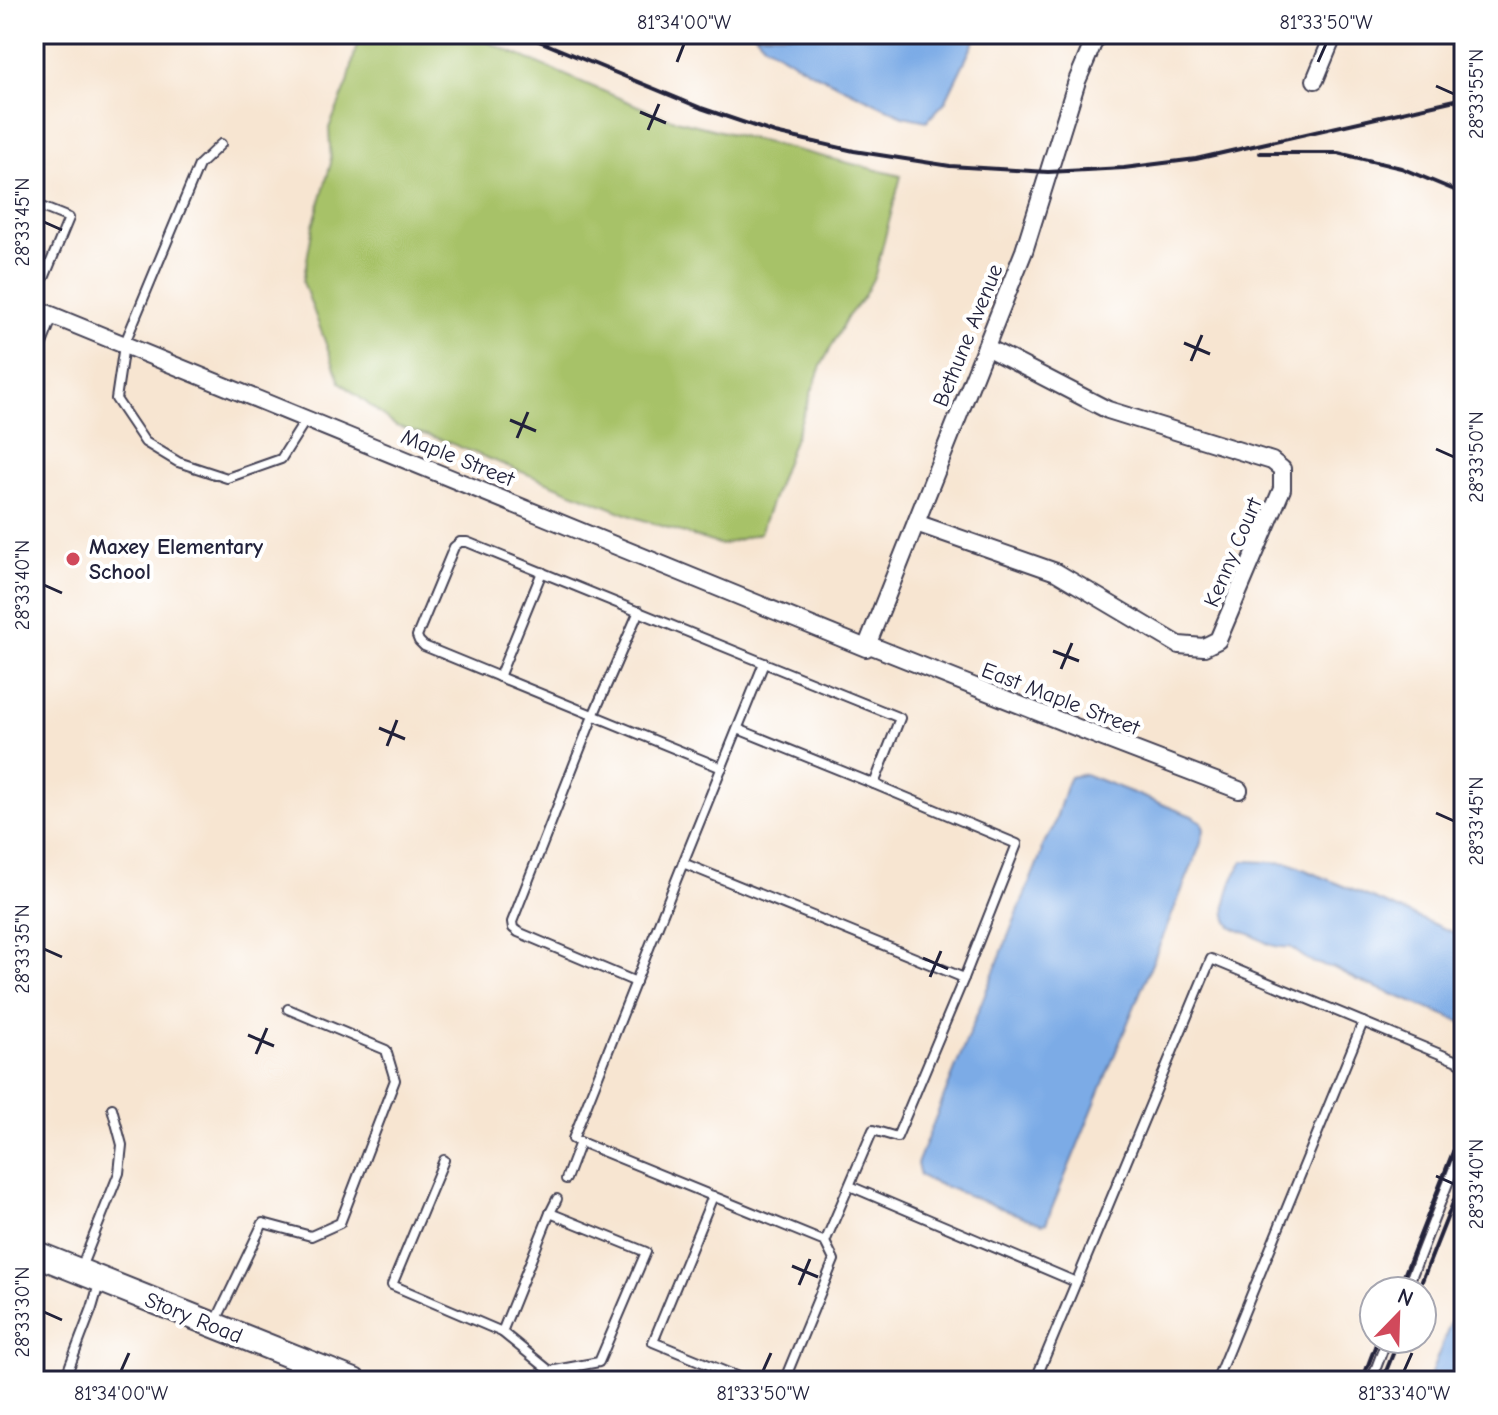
<svg xmlns="http://www.w3.org/2000/svg" width="1498" height="1415" font-family="'Comic Neue',sans-serif">
  <style>
    .green { fill: #a7c268; stroke: #647252; stroke-width: 2 }
    .water { fill: #7cabe6; stroke: #4f6690; stroke-width: 2 }
    .lines { fill: none; stroke-linecap: round; stroke-linejoin: round }
    .lane-casing { stroke: #423f52; stroke-width: 12 }
    .street-casing { stroke: #423f52; stroke-width: 20 }
    .secondary-casing { stroke: #423f52; stroke-width: 28 }
    .lane { stroke: #fff; stroke-width: 8 }
    .street { stroke: #fff; stroke-width: 16 }
    .secondary { stroke: #fff; stroke-width: 24 }
    .rail { stroke: #22223b; stroke-width: 4 }
    .ticks { fill: none; stroke: #22223b; stroke-width: 3 }
    .poi-dot { fill: #d1495b; stroke: #fff; stroke-width: 3 }
    .labels { text-anchor: middle; stroke-width: 8; stroke-linejoin: round; paint-order: stroke }
    .street-label { font-size: 22px; fill: #22223b; stroke: #fff }
    .poi-label { font-size: 22px; font-weight: bold; fill: #22223b; stroke: #fff; text-anchor: start }
    .neatline { fill: none; stroke: #22223b; stroke-width: 3 }
    .ticks-label { font-size: 20px; text-anchor: middle; fill: #22223b }
  </style>
  <rect width="100%" height="100%" fill="#fff"/>
  <filter id="ink" filterUnits="userSpaceOnUse"><feTurbulence type="fractalNoise" baseFrequency=".0125" numOctaves="2"/><feDisplacementMap in="SourceGraphic" scale="16" xChannelSelector="R" yChannelSelector="G"/><feConvolveMatrix kernelMatrix="1 2 1 2 8 2 1 2 1" color-interpolation-filters="sRGB"/></filter>
  <filter id="wash" filterUnits="userSpaceOnUse"><feTurbulence type="fractalNoise" baseFrequency=".006" numOctaves="4" result="noise"/><feDisplacementMap in="SourceGraphic" scale="32" xChannelSelector="R" yChannelSelector="G"/><feGaussianBlur stdDeviation="1.8" result="paint"/><feColorMatrix in="noise" values="0 0 0 0 0 0 0 0 0 0 0 0 0 0 0 0 0 1.4 0 .05"/><feComposite in="paint" operator="in"/></filter>
  <g filter="url(#wash)">
    <rect width="100%" height="100%" fill="#f7e5d1"/>
    <path class="green" d="M359,34H469L664,117L901,176L875,275L863,298L848,316L821,366L760,533L721,545L634,517L440,439L396,426L340,382L303,282L313,226L331,163L329,128L348,83Z"/>
    <g class="water">
      <path d="M755,34H978L945,102L927,121L903,116L813,73L765,45Z"/>
      <path d="M1085,774L1192,816L1202,822L1204,830L1200,846L1046,1223L1042,1224L928,1180L920,1175L917,1164L1041,854L1042,846L1053,828L1067,783L1070,777Z"/>
      <path d="M1243,861L1289,863L1464,937V1023L1357,980L1334,968L1311,962L1290,947C1273,948 1269,944 1254,936C1248,933 1236,930 1231,926C1217,912 1234,874 1243,861Z"/>
      <path d="M1464,1288V1381H1428Z"/>
    </g>
  </g>
  <g filter="url(#ink)">
    <g class="lines">
      <g class="lane-casing">
        <g id="lane">
          <path d="M221,144L199,165L124,345L116,399L145,442L178,462L227,478L281,459L307,418"/>
          <path d="M34,204L69,218L45,276L40,280L34,294"/>
          <path d="M34,364L53,316"/>
          <path d="M499,677L542,572"/>
          <path d="M722,768L424,646L419,641L417,636L454,547L460,542H467L764,663"/>
          <path d="M874,784L1017,844L964,978"/>
          <path d="M683,863L964,978L897,1137L873,1130L825,1242L573,1139Z"/>
          <path d="M683,863L764,663L900,718L874,784L738,729"/>
          <path d="M636,982L518,932L513,928L512,922L593,716L639,611"/>
          <path d="M444,1160L392,1285L502,1332"/>
          <path d="M566,1179L580,1142"/>
          <path d="M850,1186L1076,1282"/>
          <path d="M713,1196L653,1342L748,1381"/>
          <path d="M550,1213L646,1252L599,1362L550,1371L502,1332Z"/>
          <path d="M550,1213L557,1199"/>
          <path d="M80,1270L119,1173L122,1145L112,1108"/>
          <path d="M1406,1291L1464,1142"/>
          <path d="M216,1321L263,1223L311,1236L340,1223L395,1080L386,1050L288,1009"/>
          <path d="M64,1381L92,1308L99,1284"/>
          <path d="M784,1381L834,1260L825,1242"/>
          <path d="M1035,1381L1211,959L1464,1064"/>
          <path d="M1216,1381L1363,1022"/>
          <path d="M1371,1381L1387,1339"/>
        </g>
      </g>
      <g class="street-casing">
        <g id="street">
          <path d="M1315,80L1334,34"/>
          <path d="M34,308L866,648L1024,251L1077,81L1097,34"/>
          <path d="M916,523L1056,572L1179,645L1204,647L1218,640L1282,489V469L1272,461L1108,410L986,347"/>
          <path d="M867,644L1098,736L1239,790"/>
        </g>
      </g>
      <g class="secondary-casing">
        <path id="secondary" d="M34,1253L354,1381"/>
      </g>
      <use href="#lane" class="lane"/>
      <use href="#street" class="street"/>
      <use href="#secondary" class="secondary"/>
      <g class="rail">
        <path d="M522,34L701,108L775,133L854,151L950,166L1048,172L1124,168L1196,159L1464,98"/>
        <path d="M1260,153H1338L1401,168L1464,194"/>
        <path d="M1398,1291L1464,1124"/>
        <path d="M1418,1291L1464,1175"/>
        <path d="M1362,1381L1378,1339"/>
        <path d="M1382,1381L1399,1339"/>
      </g>
    </g>
  </g>
  <path class="ticks" d="M677,62L684,44M1318,62L1326,44M1436,86L1454,94M640,112L666,123M648,130L659,104M44,222L62,230M1184,343L1210,354M1191,361L1202,335M510,420L536,431M517,438L528,412M1436,449L1454,457M44,585L62,593M1053,651L1079,661M1061,669L1072,643M379,728L405,739M387,746L397,720M1436,813L1454,821M44,949L62,957M923,958L948,969M930,977L941,951M248,1035L274,1046M256,1054L267,1028M1436,1176L1454,1184M792,1266L818,1277M799,1285L810,1259M44,1312L62,1320M121,1371L129,1353M763,1371L771,1353M1404,1371L1412,1353"/>
  <circle class="poi-dot" cx="73" cy="559" r="8"/>
  <g class="labels">
    <g class="street-label">
      <text transform="translate(967 335) rotate(-68)" y="8">Bethune Avenue</text>
      <text transform="translate(458 457) rotate(22)" y="8">Maple Street</text>
      <text transform="translate(1232 552) rotate(-67)" y="8">Kenny Court</text>
      <text transform="translate(1061 698) rotate(21)" y="8">East Maple Street</text>
      <text transform="translate(194 1317) rotate(22)" y="8">Story Road</text>
    </g>
    <g class="poi-label">
      <text x="89" y="554">Maxey Elementary<tspan x="89" dy="25">School</tspan></text>
    </g>
  </g>
  <rect width="1498" height="1415" fill="none" stroke="#fff" stroke-width="88"/>
  <g transform="translate(1398 1315) rotate(23)"><circle r="38" fill="#ffffff" stroke="#a7a7b1" stroke-width="2"/>
  <path d="M0-6L14 30L0 20L-14 30Z" fill="#d1495b"/>
  <text y="-12" font-size="22" font-weight="bold" text-anchor="middle" fill="#22223b">N</text>
  </g>
  <rect x="44" y="44" width="1410" height="1327" class="neatline"/>
  <g class="ticks-label">
    <text x="684" y="29">81°34'00"W</text>
    <text x="1326" y="29">81°33'50"W</text>
    <text transform="translate(1476 94) rotate(-90)" y="7">28°33'55"N</text>
    <text transform="translate(22 222) rotate(-90)" y="7">28°33'45"N</text>
    <text transform="translate(1476 457) rotate(-90)" y="7">28°33'50"N</text>
    <text transform="translate(22 585) rotate(-90)" y="7">28°33'40"N</text>
    <text transform="translate(1476 821) rotate(-90)" y="7">28°33'45"N</text>
    <text transform="translate(22 949) rotate(-90)" y="7">28°33'35"N</text>
    <text transform="translate(1476 1184) rotate(-90)" y="7">28°33'40"N</text>
    <text transform="translate(22 1312) rotate(-90)" y="7">28°33'30"N</text>
    <text x="121" y="1400">81°34'00"W</text>
    <text x="763" y="1400">81°33'50"W</text>
    <text x="1404" y="1400">81°33'40"W</text>
  </g>
</svg>
